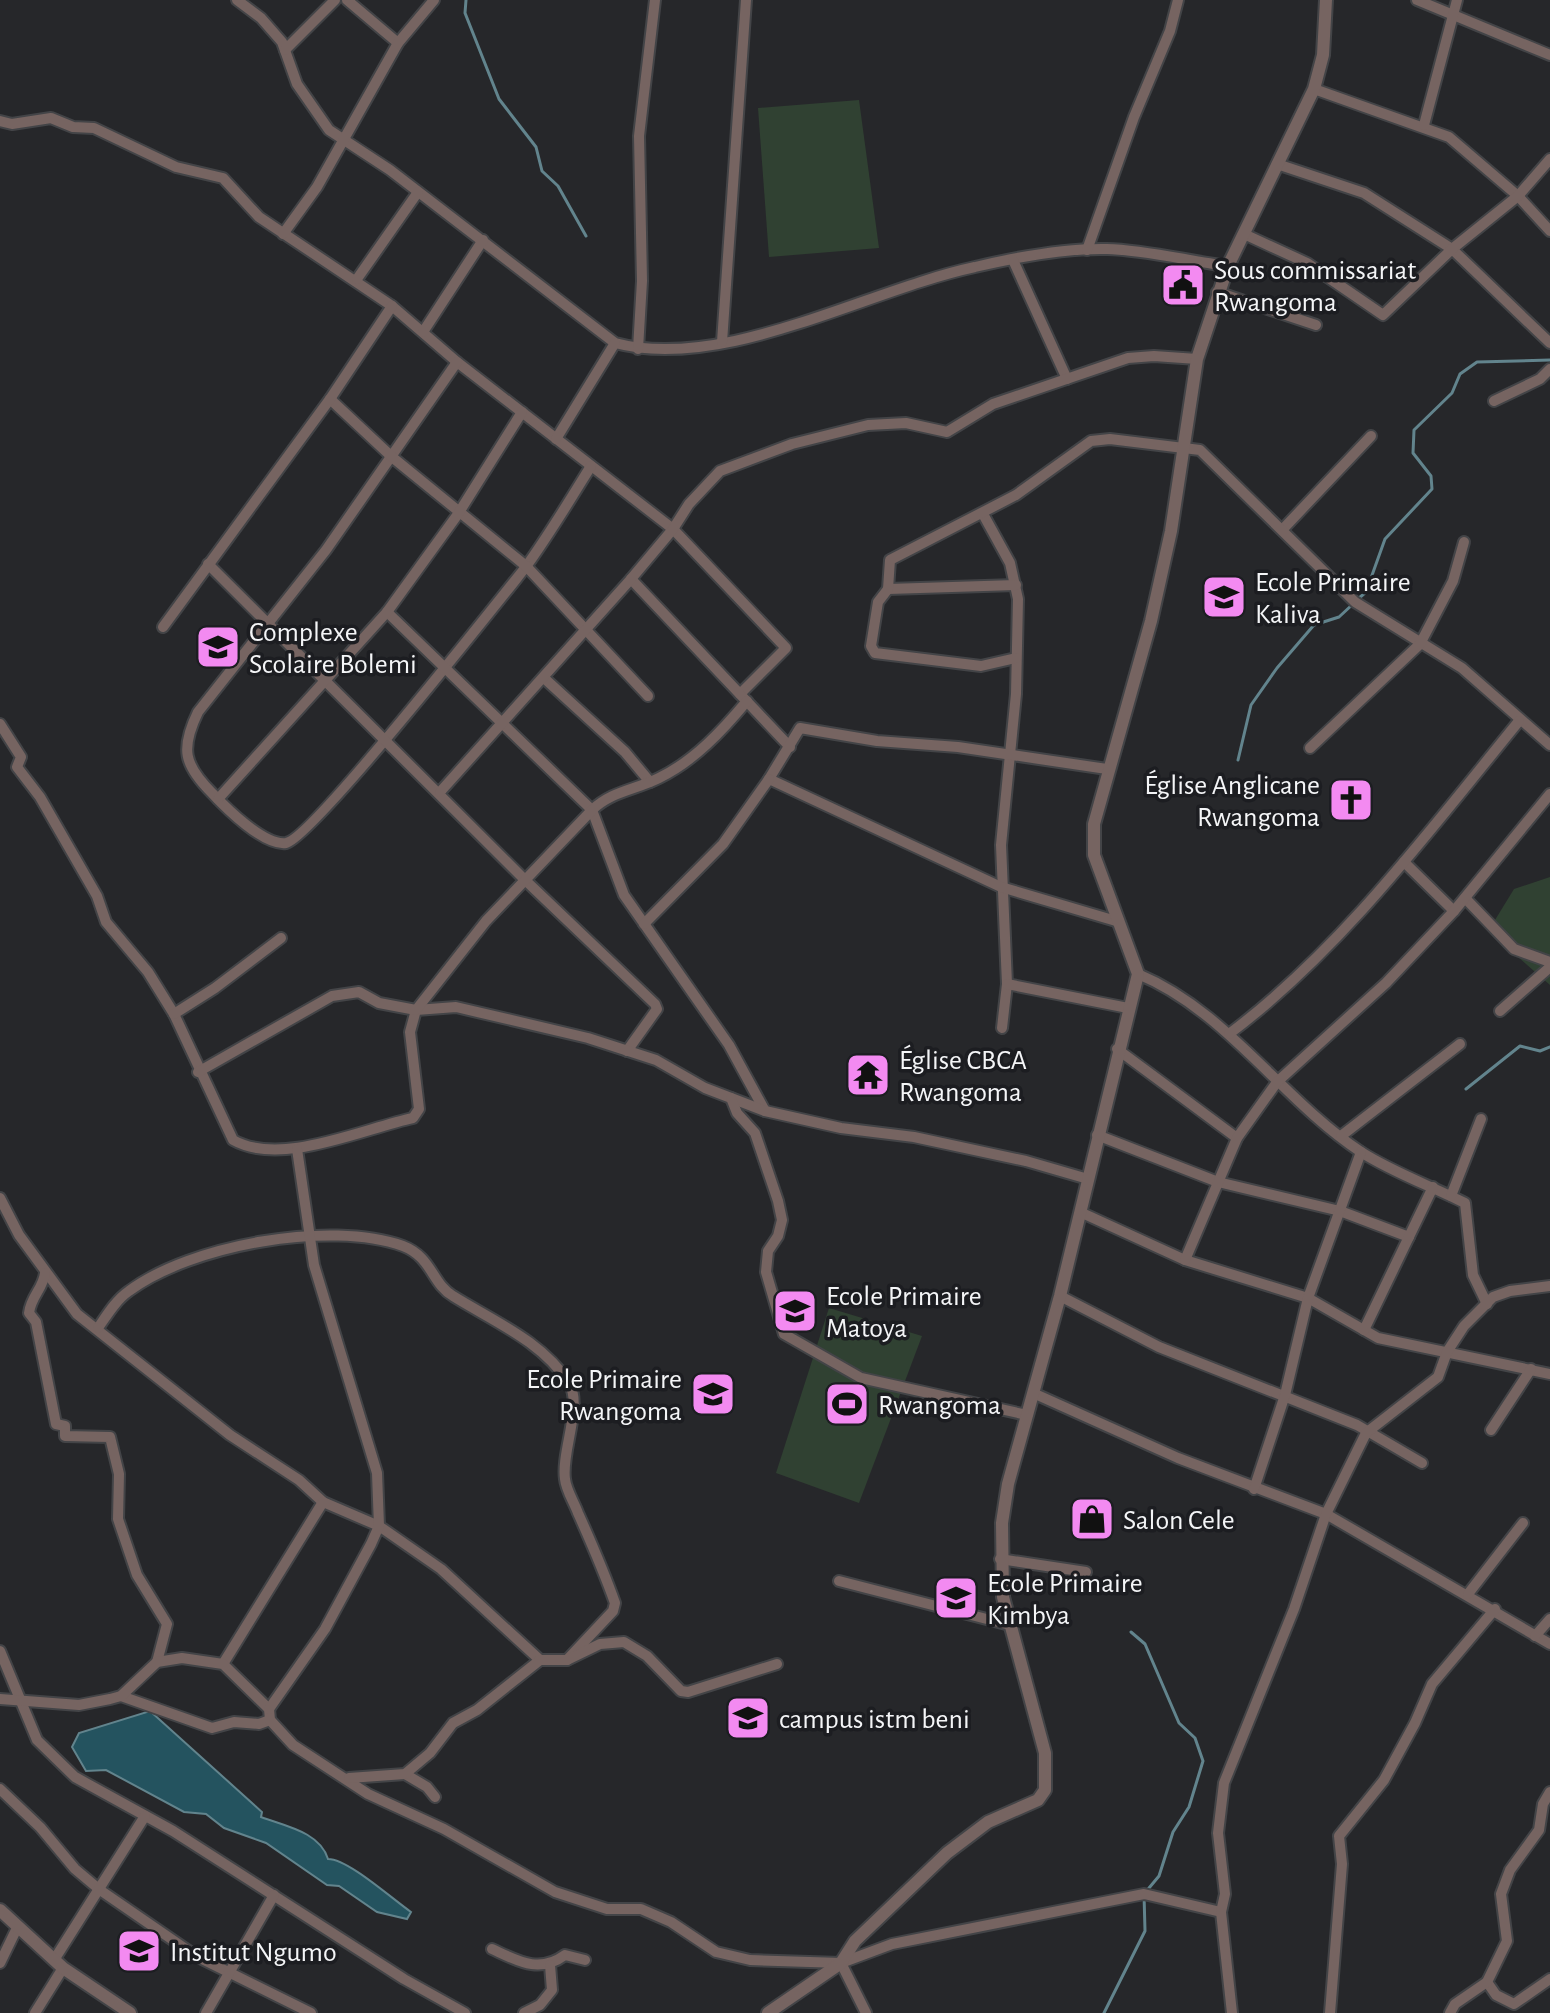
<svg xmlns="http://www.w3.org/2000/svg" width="1550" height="2013" font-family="'Alegreya Sans',sans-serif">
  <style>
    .green { fill: #304132 }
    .water { fill: #24535f; stroke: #62848d; stroke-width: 2 }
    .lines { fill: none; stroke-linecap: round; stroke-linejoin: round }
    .stream { stroke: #62848d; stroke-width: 3 }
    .minor-casing { stroke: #434447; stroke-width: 14 }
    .tertiary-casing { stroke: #434447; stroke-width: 16 }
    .minor { stroke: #766461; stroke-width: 10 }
    .tertiary { stroke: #766461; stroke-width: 12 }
    .labels { text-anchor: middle; stroke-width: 7; stroke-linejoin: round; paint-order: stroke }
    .poi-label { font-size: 28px; fill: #f4f5f7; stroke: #1c1d21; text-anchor: start }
  </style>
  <rect width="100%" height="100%" fill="#26272a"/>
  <g class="green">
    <path d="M859,100L879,248L769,257L758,108Z"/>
    <path d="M1550,877V985L1509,949L1495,920L1514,889Z"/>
    <path d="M829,1308L922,1336L859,1503L776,1473Z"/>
  </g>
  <path class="water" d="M150,1711L262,1812L261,1817C285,1826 320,1832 328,1859C348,1859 391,1898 411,1912L407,1919L377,1912L339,1886L327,1885L266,1843L224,1828L206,1814L184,1812L106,1770L86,1771L72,1747L79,1733Z"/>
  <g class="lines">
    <g class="stream">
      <path d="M466,0L465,13L499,99L536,147L542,171L558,186L586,236"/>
      <path d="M1358,599L1366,592L1385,539L1432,489L1431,476L1413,453L1414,430L1452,393L1460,374L1477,362L1550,360"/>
      <path d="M1238,760L1251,705L1277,668L1314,625L1339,617L1353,604"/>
      <path d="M1466,1089L1520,1046L1540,1051L1550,1047"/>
      <path d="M1104,2013L1145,1931L1144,1894L1159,1876L1173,1832L1189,1807L1203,1761L1195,1738L1179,1723L1145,1644L1131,1632"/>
    </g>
    <g class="minor-casing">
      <g id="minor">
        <path d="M237,0L261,18L282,42L297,84L329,130L390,170L615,343C724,372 867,290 975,267C1017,257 1064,248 1107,249C1147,250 1188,261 1228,266"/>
        <path d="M347,0L398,43"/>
        <path d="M1417,0L1550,55"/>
        <path d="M285,50L335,0"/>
        <path d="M1314,89L1449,137L1518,196L1550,231"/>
        <path d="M0,121L12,124L51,118L73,127L94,128L176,167L223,178L259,217L392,306L457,362L673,529L786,648L740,694"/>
        <path d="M1424,125L1457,0"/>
        <path d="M1277,164L1364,193L1452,249L1550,343"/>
        <path d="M283,234L317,187L398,43L434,0"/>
        <path d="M1244,234L1307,263L1383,315L1452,249L1518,196L1550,159"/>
        <path d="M1087,250L1134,117L1170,31L1178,0"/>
        <path d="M1013,260L1067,379"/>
        <path d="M357,279L418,192"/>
        <path d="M1217,292L1316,325"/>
        <path d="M423,332L483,240"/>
        <path d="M722,342L746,0"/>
        <path d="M638,349L642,281L639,136L655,0"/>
        <path d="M457,362L326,550L198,712C180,749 184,765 212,793C226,808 264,846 286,843C311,839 497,603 525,568C549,535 570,500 591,466"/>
        <path d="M330,399L392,457L526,566L648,696"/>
        <path d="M1494,401L1540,379L1550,369"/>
        <path d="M556,439L615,343"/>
        <path d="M983,514L1010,563L1018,599L1016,694L1001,845L1007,984L1002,1028"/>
        <path d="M1283,529L1371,436"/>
        <path d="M208,564L524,879L655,1004L657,1009L627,1051"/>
        <path d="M631,579L790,747"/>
        <path d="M888,589L1016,585"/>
        <path d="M387,612L592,810L624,895L729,1045L765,1111"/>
        <path d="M163,627L330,399L392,306"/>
        <path d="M1016,658L981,666L875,653L871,646L878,602L888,589L890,560L1016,495L1091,441L1110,439L1200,450L1355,602L1462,668L1550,745"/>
        <path d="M544,678L625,752L650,782"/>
        <path d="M0,724L21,757L17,767L40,797L97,896L106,922L148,972L174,1014L233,1140C281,1167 362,1129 413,1118L419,1109L410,1032L416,1010L456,1007L588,1038L656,1060L705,1088L765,1111L841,1128L914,1137L1026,1161L1088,1179"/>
        <path d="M1310,748L1420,644L1453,581L1464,542"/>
        <path d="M1107,769L958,747L877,741L800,728L769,779L1001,887L1116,921"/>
        <path d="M440,792L631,579L673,529L689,504L720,471L792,444L868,425L906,423L947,432L993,404L1128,358L1154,356L1197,359"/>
        <path d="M218,799L387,612L458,514L522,412"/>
        <path d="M1404,862L1454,911"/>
        <path d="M1465,898L1514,949L1550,962"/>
        <path d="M644,924L723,844L769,779"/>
        <path d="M1138,974C1227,1011 1281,1099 1361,1152C1392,1172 1431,1186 1465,1203L1473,1275L1487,1304"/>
        <path d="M1007,984L1128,1008"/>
        <path d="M1500,1011L1550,967"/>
        <path d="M174,1014L215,988L281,938"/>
        <path d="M1229,1034C1342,949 1430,830 1519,721"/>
        <path d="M1117,1049L1237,1138"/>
        <path d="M198,1072L332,996L359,992L379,1003L416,1010L486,921L592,810C612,791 635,790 659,778C694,761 722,731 747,701"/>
        <path d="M731,1098L737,1113L755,1133L778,1201L782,1220L778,1236L768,1251L766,1272L784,1334L861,1378L1027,1415"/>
        <path d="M1097,1135L1218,1182L1340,1211L1409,1237"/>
        <path d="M1341,1136L1460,1044"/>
        <path d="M1451,1196L1481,1119"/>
        <path d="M0,1198L19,1235L77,1314L230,1435L299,1480L323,1502"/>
        <path d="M1080,1212L1185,1260L1308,1298L1378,1338L1550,1374"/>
        <path d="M1185,1260L1237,1138L1277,1082L1386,983L1454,911L1550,794"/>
        <path d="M45,1273C43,1289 31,1296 29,1313L36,1322L56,1424L65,1426V1436L110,1437L119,1474L118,1519L137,1575L167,1624L157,1662"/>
        <path d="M1060,1296L1159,1347L1357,1425L1422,1463"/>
        <path d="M98,1328C107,1315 116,1300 129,1291C191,1245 330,1220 403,1246C432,1257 432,1284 453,1296C493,1321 542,1341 569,1383C583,1405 561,1452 565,1479C566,1490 574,1502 578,1513C591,1542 604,1572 615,1603L613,1611L567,1660"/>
        <path d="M1364,1330L1433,1187"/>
        <path d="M1033,1393L1178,1458L1326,1514L1550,1644"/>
        <path d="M1491,1430L1531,1369"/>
        <path d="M1254,1489L1285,1395L1308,1298L1361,1152"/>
        <path d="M1000,1559L1086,1572"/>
        <path d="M839,1581L1010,1625"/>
        <path d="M1468,1594L1523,1523"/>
        <path d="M1535,1636L1550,1619"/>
        <path d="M0,1651L37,1740L75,1777L173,1831L404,1979L465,2013"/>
        <path d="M223,1664L323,1502L379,1526L441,1569L540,1660"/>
        <path d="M121,1696L212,1728L234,1722L259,1724L270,1720"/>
        <path d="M0,1699L79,1705L110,1699L121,1696L157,1662L182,1658L223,1664L269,1709L270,1720L293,1745L368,1794L444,1829L555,1892L607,1909H641L671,1922L716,1952L750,1960L841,1963L892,1944L1144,1894L1221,1912"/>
        <path d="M269,1709L325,1629L371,1544L379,1526L377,1473L314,1265L297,1149"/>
        <path d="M405,1774L427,1787L435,1797"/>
        <path d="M349,1778L405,1774L430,1753L453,1723L477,1710L540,1660H567L600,1644L624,1642L647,1656L681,1691L688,1692L777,1664"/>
        <path d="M0,1789L40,1827L75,1869L100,1890L196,1956L311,2013"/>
        <path d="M492,1949C518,1961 539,1974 565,1955L585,1960"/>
        <path d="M54,1960L145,1816"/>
        <path d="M0,1963L17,1928"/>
        <path d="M841,1963L866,2013"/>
        <path d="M1487,1982L1496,1995L1514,2004L1550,1979"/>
        <path d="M35,2013L63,1968"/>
        <path d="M206,2013L274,1895"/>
        <path d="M524,2013L540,2005L552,1990L550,1965"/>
        <path d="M1232,2013L1221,1912L1225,1894L1218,1833L1224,1783L1294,1609L1326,1514L1366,1433L1438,1377L1447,1352L1464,1326L1493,1297L1510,1291L1550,1286"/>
        <path d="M1330,2013L1342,1864L1339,1836L1384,1780L1415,1723L1432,1684L1495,1609"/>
        <path d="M1450,2013L1455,2004L1487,1982L1507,1941L1501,1894L1510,1870L1539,1830L1543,1804L1550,1792"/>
      </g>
    </g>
    <g class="tertiary-casing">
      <g id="tertiary">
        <path d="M0,1910L63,1968L130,2013"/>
        <path d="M768,2013L841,1963L855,1941L947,1853L988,1822L1038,1800L1045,1790V1753L1003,1597L1002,1523L1008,1484L1060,1296L1138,974L1094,855V824L1151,621L1171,531L1197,359L1228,266L1314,89L1323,55L1326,0"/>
      </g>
    </g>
    <use href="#minor" class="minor"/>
    <use href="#tertiary" class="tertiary"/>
  </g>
  <defs>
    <g id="civic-square" transform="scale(2.3)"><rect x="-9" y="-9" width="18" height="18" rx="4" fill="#f38af1" stroke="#1c1d21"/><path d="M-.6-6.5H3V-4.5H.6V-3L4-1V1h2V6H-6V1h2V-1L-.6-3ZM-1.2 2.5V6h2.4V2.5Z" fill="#111"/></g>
    <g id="school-square" transform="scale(2.3)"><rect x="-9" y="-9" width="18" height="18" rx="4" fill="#f38af1" stroke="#1c1d21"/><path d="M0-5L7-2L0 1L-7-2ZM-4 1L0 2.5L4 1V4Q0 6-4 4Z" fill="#111"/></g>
    <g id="church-square" transform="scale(2.3)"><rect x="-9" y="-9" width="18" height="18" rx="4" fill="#f38af1" stroke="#1c1d21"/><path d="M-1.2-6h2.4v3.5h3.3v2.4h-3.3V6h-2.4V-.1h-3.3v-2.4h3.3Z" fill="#111"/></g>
    <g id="temple-square" transform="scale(2.3)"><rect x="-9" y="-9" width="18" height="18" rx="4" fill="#f38af1" stroke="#1c1d21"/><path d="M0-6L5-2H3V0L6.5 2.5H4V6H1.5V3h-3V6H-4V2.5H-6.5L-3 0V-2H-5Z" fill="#111"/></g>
    <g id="stadium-square" transform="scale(2.3)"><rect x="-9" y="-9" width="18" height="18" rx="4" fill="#f38af1" stroke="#1c1d21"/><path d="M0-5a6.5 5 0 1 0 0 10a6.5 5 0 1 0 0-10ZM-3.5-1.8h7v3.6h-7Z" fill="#111"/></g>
    <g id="shop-square" transform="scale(2.3)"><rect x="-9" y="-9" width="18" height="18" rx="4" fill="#f38af1" stroke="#1c1d21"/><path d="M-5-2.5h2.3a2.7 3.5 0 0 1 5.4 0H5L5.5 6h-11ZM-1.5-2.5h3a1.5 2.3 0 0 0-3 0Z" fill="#111"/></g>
    <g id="university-square" transform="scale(2.3)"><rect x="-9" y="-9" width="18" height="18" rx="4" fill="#f38af1" stroke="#1c1d21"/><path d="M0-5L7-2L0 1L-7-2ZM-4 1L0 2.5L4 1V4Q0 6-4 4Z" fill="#111"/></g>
  </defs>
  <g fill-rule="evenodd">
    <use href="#civic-square" x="1183" y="285"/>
    <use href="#school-square" x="1224" y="597"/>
    <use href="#school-square" x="218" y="647"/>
    <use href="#church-square" x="1351" y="800"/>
    <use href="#temple-square" x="868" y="1075"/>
    <use href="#school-square" x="795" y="1311"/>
    <use href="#school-square" x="713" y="1394"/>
    <use href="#stadium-square" x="847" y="1404"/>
    <use href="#shop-square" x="1092" y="1519"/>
    <use href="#school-square" x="956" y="1598"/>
    <use href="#university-square" x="748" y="1718"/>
    <use href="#school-square" x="139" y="1951"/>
  </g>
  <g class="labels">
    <g class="poi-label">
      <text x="1214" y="279">Sous commissariat<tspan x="1214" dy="32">Rwangoma</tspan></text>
      <text x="1255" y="591">Ecole Primaire<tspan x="1255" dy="32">Kaliva</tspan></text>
      <text x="249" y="641">Complexe<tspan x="249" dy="32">Scolaire Bolemi</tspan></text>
      <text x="1320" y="794" text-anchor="end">Église Anglicane<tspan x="1320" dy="32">Rwangoma</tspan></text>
      <text x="899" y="1069">Église CBCA<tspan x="899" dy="32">Rwangoma</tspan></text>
      <text x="826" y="1305">Ecole Primaire<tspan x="826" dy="32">Matoya</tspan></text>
      <text x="682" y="1388" text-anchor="end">Ecole Primaire<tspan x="682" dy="32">Rwangoma</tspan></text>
      <text x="878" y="1414">Rwangoma</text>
      <text x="1123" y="1529">Salon Cele</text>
      <text x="987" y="1592">Ecole Primaire<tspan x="987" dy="32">Kimbya</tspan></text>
      <text x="779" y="1728">campus istm beni</text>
      <text x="170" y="1961">Institut Ngumo</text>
    </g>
  </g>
</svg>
